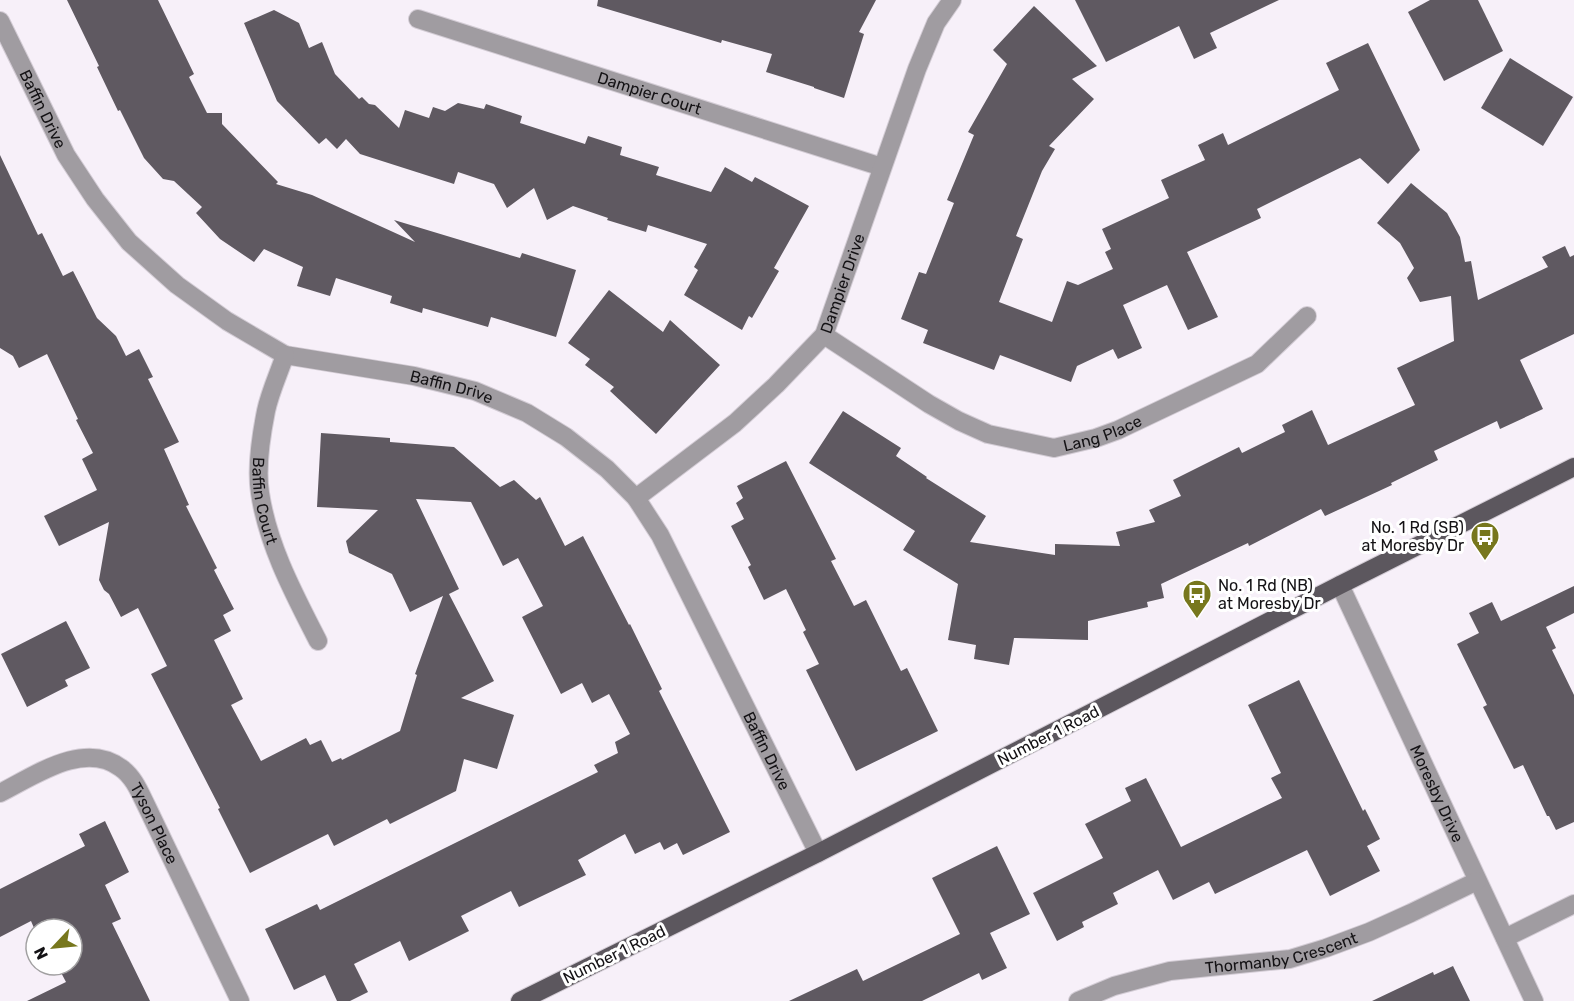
<svg xmlns="http://www.w3.org/2000/svg" width="1574" height="1001" font-family="Rubik,sans-serif">
  <style>
    .building { fill: #5f5961 }
    .lines { fill: none; stroke-linecap: round; stroke-linejoin: round }
    .minor-casing { stroke: #d3ccd5; stroke-width: 20 }
    .major-casing { stroke: #d3ccd5; stroke-width: 20 }
    .minor { stroke: #a09ca1; stroke-width: 18 }
    .major { stroke: #5c575e; stroke-width: 18 }
    .labels { text-anchor: middle; stroke-width: 6; stroke-linejoin: round; paint-order: stroke }
    .street-label { font-size: 16px; fill: #141215; stroke: #fff }
    .poi-label { font-size: 16px; fill: #141215; stroke: #fff; text-anchor: end }
  </style>
  <rect width="100%" height="100%" fill="#f7f0f9"/>
  <g class="building">
    <path d="M67,0H158L194,74L189,77L207,113H222V124L278,182L276,184L312,195L415,242L394,220L520,258L522,253L576,270L556,337L491,317L488,327L423,308L422,313L390,303L392,296L336,278L330,296L297,286L303,267L264,249L254,262L220,239L196,213L202,207L174,181L163,179L144,158L120,110L118,111L97,67L99,66Z"/>
    <path d="M598,0H876L859,32L864,34L844,98L814,88V87L766,72L772,54L722,40L721,43L597,6Z"/>
    <path d="M1075,0H1279L1210,33L1217,48L1194,59L1179,26L1106,62Z"/>
    <path d="M1430,0H1478L1503,51L1444,81L1408,12Z"/>
    <path d="M1034,6L1097,66L1072,79L1094,99L1049,146L1055,149L1042,171L1016,236L1023,239L999,302L1052,322L1067,281L1078,285L1113,269L1105,252L1111,249L1102,229L1169,198L1161,180L1205,160L1198,145L1223,133L1228,145L1339,90L1326,63L1368,43L1420,150L1388,184L1360,158L1257,209L1261,218L1187,252L1218,317L1188,330L1167,285L1123,305L1142,348L1118,359L1113,349L1077,366L1071,382L1000,355L994,370L923,343L928,330L901,319L919,272L926,274L954,203L947,200L974,135L968,132L1007,64L993,50Z"/>
    <path d="M274,10L299,23L309,48L322,42L335,74L359,99L362,97L369,104L375,105L399,128L405,110L429,118L433,107L445,111L458,103L484,109L486,104L522,116L520,123L585,144L588,136L622,147L620,155L659,167L656,175L711,192L725,167L752,182L755,177L809,206L774,268L779,271L752,318L749,316L742,330L684,295L698,270L694,267L707,244L648,225L646,232L607,220L608,218L573,206L547,220L534,188L507,208L494,184L458,172L454,184L360,154L346,139L337,149L326,138L319,144L277,101L244,23Z"/>
    <path d="M1510,58L1573,97L1543,146L1481,108Z"/>
    <path d="M0,155L38,235L42,233L63,276L73,271L97,318L116,336L126,356L139,349L153,377L148,379L179,442L164,449L189,505L186,506L217,568L214,570L234,609L223,615L231,631L214,640L243,699L231,705L261,761L306,738L310,745L321,740L332,762L341,758L342,760L400,731L417,675L415,674L443,596L410,612L392,574L349,553L346,541L378,510L317,507L321,433L390,438V442L454,447L500,487L514,480L536,500L540,497L565,546L583,536L629,625L630,624L662,689L659,691L730,832L683,855L677,843L664,850L660,842L635,854L625,834L578,860L586,875L519,907L511,891L461,916L469,931L409,961L400,941L354,964L368,992L350,1001H337L325,975L294,990L265,929L317,904L320,910L598,772L594,765L618,753L615,742L630,734L609,694L592,703L582,683L561,694L522,617L543,606L518,558L503,566L471,502L416,499L459,589L449,594L494,681L461,698L514,715L497,769L464,759L456,791L390,824L387,819L334,846L328,834L250,873L218,809L220,808L151,674L167,666L138,608L121,617L109,594L104,590L99,580L109,522L59,546L44,516L97,490L82,459L93,453L76,420L78,419L47,354L19,368L13,356L0,348Z"/>
    <path d="M1411,183L1447,213L1460,237L1465,262L1471,261L1478,300L1548,267L1542,257L1565,246L1570,257L1574,255V334L1520,360L1543,409L1500,429L1497,421L1434,451L1438,460L1391,483L1392,485L1325,516L1321,509L1249,546L1248,543L1161,584L1164,598L1147,602L1148,607L1088,621V640L1014,638L1009,665L974,659L976,645L948,640L958,584L903,550L915,531L809,463L843,411L901,448L896,456L927,477L926,478L986,516L970,542L1055,555V544L1120,546L1116,532L1155,522L1149,510L1181,496L1173,480L1239,447L1242,453L1285,432L1282,425L1312,410L1328,445L1415,405L1397,368L1454,341L1451,296L1420,302L1407,278L1414,268L1400,243L1377,223Z"/>
    <path d="M609,290L663,332L670,320L720,365L656,434L610,391L614,387L585,365L590,359L568,343Z"/>
    <path d="M786,461L836,559L831,561L854,606L866,600L901,671L907,668L938,731L856,771L806,670L819,664L803,632L806,630L786,589L764,600L748,567L751,565L731,526L744,519L736,503L743,498L737,486Z"/>
    <path d="M1574,586V613L1546,627L1556,648L1552,650L1574,695V822L1556,830L1549,816H1547L1523,765L1514,769L1483,707L1487,705L1457,644L1479,633L1469,613L1492,602L1501,621Z"/>
    <path d="M66,621L90,668L65,680L68,686L27,707L1,654Z"/>
    <path d="M1299,680L1363,811L1365,809L1380,839L1367,846L1380,871L1330,896L1307,850L1215,894L1209,882L1173,900L1158,870L1113,893L1118,904L1082,922L1084,927L1057,941L1033,893L1103,858L1085,824L1131,801L1125,788L1146,778L1181,847L1282,798L1271,778L1281,773L1248,705Z"/>
    <path d="M105,821L129,872L105,885L121,919L112,923L150,1001H27L66,982L57,965H72V929H38L37,926L34,928L31,921L0,937V889L85,846L79,834Z"/>
    <path d="M997,846L1030,914L990,933L1007,968L982,980L979,973L922,1001H789L857,969L863,981L960,934L932,878Z"/>
    <path d="M1453,966L1470,1001H1372L1433,972L1434,975Z"/>
  </g>
  <g class="lines">
    <g class="minor-casing">
      <g id="minor">
        <path id="s1" d="M418,19L882,167"/>
        <path id="s2" d="M0,21L66,155L95,199L129,242L177,285L227,321L285,355L414,376L475,391L527,413L566,437L607,469L636,498L660,535L818,853"/>
        <path id="s3" d="M824,335L929,404L959,421L988,434L1054,448L1096,438L1118,430L1257,364L1307,316"/>
        <path id="s4" d="M285,355C279,373 270,392 266,411C261,436 256,468 260,493C268,546 294,594 318,641"/>
        <path id="s5" d="M636,498L735,423L776,385L824,335L917,69L936,23L952,0"/>
        <path id="s6" d="M1340,585L1534,1001"/>
        <path id="s7" d="M0,793C34,776 84,740 121,768C134,777 140,793 147,807L240,1001"/>
        <path d="M1505,938L1574,904"/>
        <path id="s8" d="M1078,1001L1114,986L1170,971L1290,959L1326,948L1369,932L1411,913L1477,881"/>
      </g>
    </g>
    <g class="major-casing">
      <path id="major" d="M520,1001L818,853L1340,585L1574,467"/>
    </g>
    <use href="#minor" class="minor"/>
    <use href="#major" class="major"/>
  </g>
  <defs>
    <g id="bus-pin" transform="scale(1.5)"><path d="M0 17L-7.5 6A9.5 9.5 0 1 1 7.5 6Z" fill="#77771d" stroke="#fff"/><path d="M-5-6H5V4H4V6H2V4H-2V6H-4V4H-5ZM-3.5-4V0h7V-4ZM-3.5 1.2v1.5H-2V1.2ZM2 1.2v1.5H3.5V1.2Z" fill="#fff"/></g>
  </defs>
  <g fill-rule="evenodd">
    <use href="#bus-pin" x="1485" y="536"/>
    <use href="#bus-pin" x="1197" y="594"/>
  </g>
  <g class="labels">
    <g class="street-label">
      <text dy="6" stroke="none"><textPath href="#s1" startOffset="243">Dampier Court</textPath></text>
      <text dy="6" stroke="none"><textPath href="#s2" startOffset="98">Baffin Drive</textPath></text>
      <text dy="6" stroke="none"><textPath href="#s5" startOffset="304">Dampier Drive</textPath></text>
      <text dy="6" stroke="none"><textPath href="#s2" startOffset="620">Baffin Drive</textPath></text>
      <text dy="6" stroke="none"><textPath href="#s3" startOffset="310">Lang Place</textPath></text>
      <text dy="6" stroke="none"><textPath href="#s4" startOffset="150">Baffin Court</textPath></text>
      <text transform="translate(1048 735) rotate(-27)" y="6">Number 1 Road</text>
      <text dy="6" stroke="none"><textPath href="#s2" startOffset="1124">Baffin Drive</textPath></text>
      <text dy="6" stroke="none"><textPath href="#s6" startOffset="230">Moresby Drive</textPath></text>
      <text dy="6" stroke="none"><textPath href="#s7" startOffset="196">Tyson Place</textPath></text>
      <text dy="6" stroke="none"><textPath href="#s8" startOffset="210">Thormanby Crescent</textPath></text>
      <text transform="translate(614 954) rotate(-26)" y="6">Number 1 Road</text>
    </g>
    <g class="poi-label">
      <text x="1464" y="533">No. 1 Rd (SB)<tspan x="1464" dy="18">at Moresby Dr</tspan></text>
      <text x="1218" y="591" text-anchor="start">No. 1 Rd (NB)<tspan x="1218" dy="18">at Moresby Dr</tspan></text>
    </g>
  </g>
  <g transform="translate(54 947) rotate(244)"><circle r="28" fill="#ffffff" stroke="#a1a0a1" stroke-width="1.5"/>
  <path d="M0-4.5L10 22L0 15L-10 22Z" fill="#77771d"/>
  <text y="-9" font-size="16" font-weight="bold" text-anchor="middle" fill="#141215">N</text>
  </g>
</svg>
